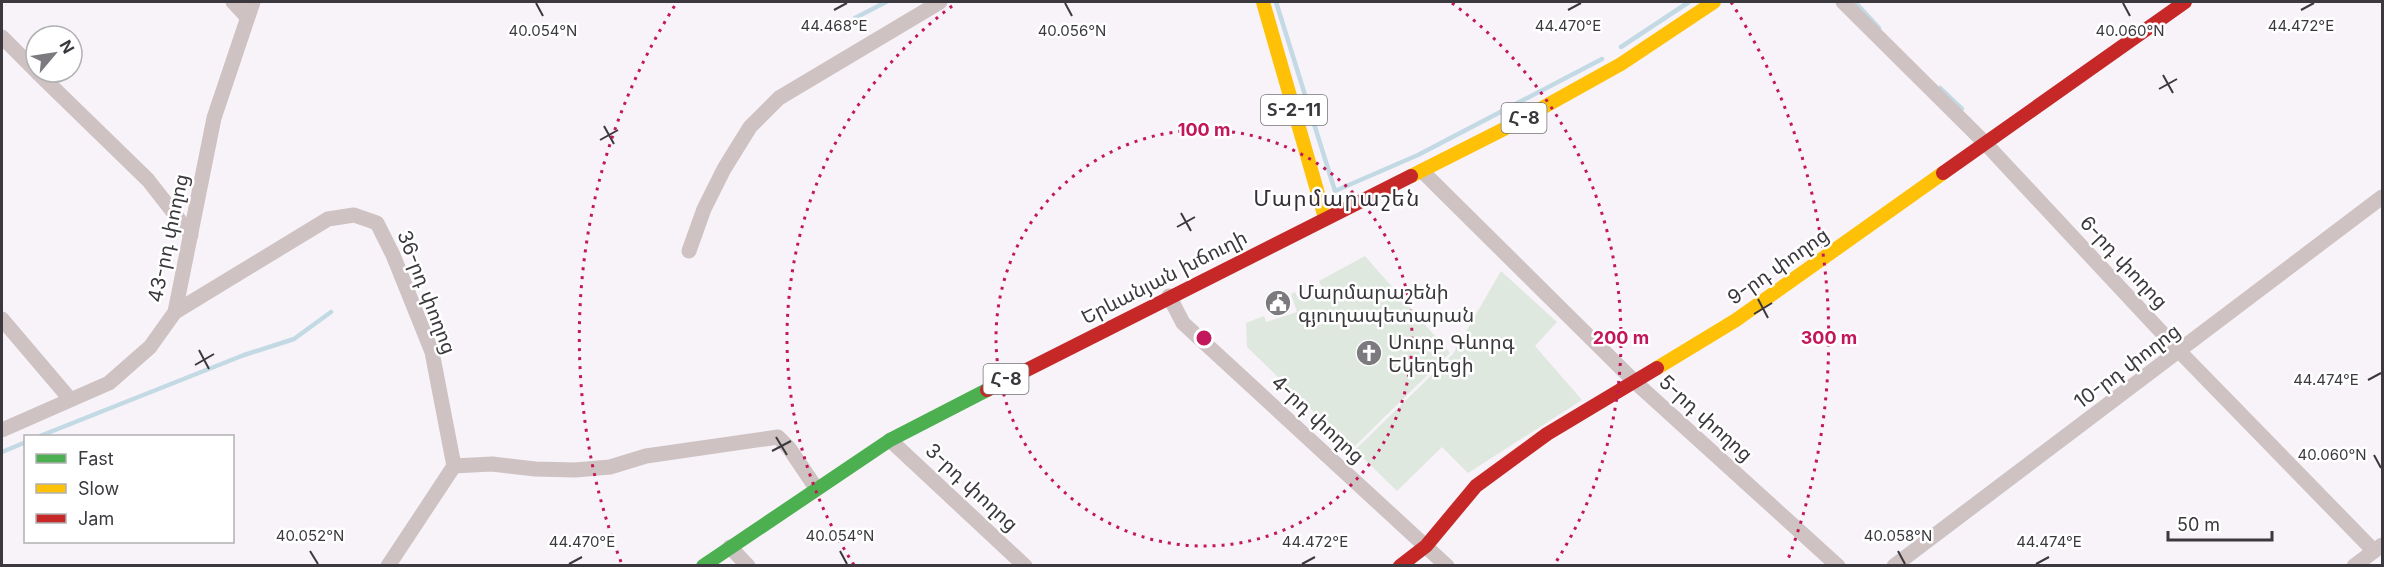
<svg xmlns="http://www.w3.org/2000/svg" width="2384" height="567" font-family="Inter,'Noto Sans Armenian',sans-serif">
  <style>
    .green { fill: #dfe8de }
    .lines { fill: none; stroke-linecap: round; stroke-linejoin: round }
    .stream { stroke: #c3dae5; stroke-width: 4.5 }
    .street { stroke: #cec2c2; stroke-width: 15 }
    .fast { stroke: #4caf50; stroke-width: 14 }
    .slow { stroke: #ffc107; stroke-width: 14 }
    .jam { stroke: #c62828; stroke-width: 14 }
    .ticks { fill: none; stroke: #3c393e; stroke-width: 2 }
    .ring { fill: none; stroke: #c2185b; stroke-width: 3; stroke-dasharray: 3 6 }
    .labels { text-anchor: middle; stroke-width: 5; stroke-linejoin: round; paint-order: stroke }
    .shield { fill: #fff; stroke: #767478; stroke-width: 1.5 }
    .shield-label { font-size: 18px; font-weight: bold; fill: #3c393e }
    .street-label { font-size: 20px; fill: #3c393e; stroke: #fff }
    .poi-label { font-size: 20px; fill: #3c393e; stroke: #fff; text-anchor: start }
    .quarter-label { font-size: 22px; letter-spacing: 1.5px; fill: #352f38; stroke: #fff }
    .ticks-label { font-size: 15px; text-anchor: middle; fill: #3c393e; stroke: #fff; stroke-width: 5; stroke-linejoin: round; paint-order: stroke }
    .centre { fill: #c2185b; stroke: #fff; stroke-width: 3 }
    .ring-label { font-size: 18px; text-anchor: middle; font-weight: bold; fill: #c2185b; stroke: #fff; stroke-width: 5; stroke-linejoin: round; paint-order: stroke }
  </style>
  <rect width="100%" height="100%" fill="#f7f3f9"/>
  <g class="green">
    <path d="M1365,256L1450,353L1352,449L1247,347L1246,323L1264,316L1266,322L1297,312L1291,294L1295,292L1299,300L1323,290L1319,281Z"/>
    <path d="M1501,271L1557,322L1535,346L1582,400L1468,473L1442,447L1397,491L1355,450L1453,354Z"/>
  </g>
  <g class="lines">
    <g class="stream">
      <path d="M1276,2L1335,191L1418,155L1602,59"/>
      <path d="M1855,2L1879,28"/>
      <path d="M855,18L886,2"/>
      <path d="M1621,47L1689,2"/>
      <path d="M1940,88L1962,109"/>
      <path d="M40,436L244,355L294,339L331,312"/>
      <path d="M2,452L26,442"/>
    </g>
    <g class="street">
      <path d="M233,2L246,16"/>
      <path d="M1843,2L1986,144L2180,352L2374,551"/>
      <path d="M2,37L36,71"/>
      <path d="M37,72L148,180L191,235"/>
      <path d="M1422,171L1635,382L1838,566"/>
      <path d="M689,251L704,209L724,169L750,127L779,98L940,2"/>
      <path d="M1169,296L1183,323L1447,566"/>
      <path d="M175,312L328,219L354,215L377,223L393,255L432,352L454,466"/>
      <path d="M2,319L70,399"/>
      <path d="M2,430L109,383L150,347L175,312L214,118L253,2"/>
      <path d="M890,440L1025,566"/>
      <path d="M454,466L492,464L535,469L575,470L610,467L646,456L778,437L789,448L816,488"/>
      <path d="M730,547L748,566"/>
      <path d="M388,566L454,466"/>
      <path d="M1894,566L2382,197"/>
      <path d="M2354,566L2382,545"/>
    </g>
    <path class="fast" d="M703,566L890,440L987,390"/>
    <g class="slow">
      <path d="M1263,2L1325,218"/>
      <path d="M1411,176L1504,129L1621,64L1714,2"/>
      <path d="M1657,368L1736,320L1943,173"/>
    </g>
    <g class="jam">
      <path d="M1943,173L2185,2"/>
      <path d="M987,390L1411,176"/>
      <path d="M1400,566L1426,546L1476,486L1547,434L1657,368"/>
    </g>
  </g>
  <path class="ticks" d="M536,3L543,16M1065,3L1072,16M2123,3L2130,16M834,10L847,3M1568,10L1581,3M2301,10L2314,3M2163,75L2173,93M2159,89L2177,79M604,126L614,144M600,140L618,130M1181,213L1191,231M1177,227L1195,217M1758,299L1768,318M1754,314L1772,303M199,350L209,369M195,365L214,354M2368,380L2381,373M776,437L787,455M772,451L791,441M2374,455L2381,468M310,551L318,564M840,551L847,564M1898,551L1905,564M569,564L582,557M1302,564L1315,557M2036,564L2049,557"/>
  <g class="ring">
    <circle cx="1204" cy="338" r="208"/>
    <path d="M854 565A417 417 0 0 1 956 3M1452 3A417 417 0 0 1 1554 565"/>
    <path d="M621 562A625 625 0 0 1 677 2M1731 2A625 625 0 0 1 1787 562"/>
  </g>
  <defs>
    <g id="civic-disc" transform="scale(1.35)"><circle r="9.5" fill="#7d7a7f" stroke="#fff"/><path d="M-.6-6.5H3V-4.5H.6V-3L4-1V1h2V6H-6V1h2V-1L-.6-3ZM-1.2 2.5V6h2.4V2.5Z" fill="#fff"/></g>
    <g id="church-disc" transform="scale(1.35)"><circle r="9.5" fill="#7d7a7f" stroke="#fff"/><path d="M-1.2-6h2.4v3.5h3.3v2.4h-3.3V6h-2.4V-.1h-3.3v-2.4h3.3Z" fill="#fff"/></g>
  </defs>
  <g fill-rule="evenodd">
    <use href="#civic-disc" x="1278" y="303"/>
    <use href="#church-disc" x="1369" y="353"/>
  </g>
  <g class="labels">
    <g class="shield">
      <rect x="1261" y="95" width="66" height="30" rx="4.5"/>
      <rect x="1501.5" y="103" width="45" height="30" rx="4.5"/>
      <rect x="983.5" y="364" width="45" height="30" rx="4.5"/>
    </g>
    <g class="shield-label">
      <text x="1294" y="116">Տ-2-11</text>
      <text x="1524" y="124">Հ-8</text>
      <text x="1006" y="385">Հ-8</text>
    </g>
    <g class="street-label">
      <text transform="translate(168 238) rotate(-78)" y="7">43-րդ փողոց</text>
      <text transform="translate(2124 262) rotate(47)" y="7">6-րդ փողոց</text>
      <text transform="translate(1778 266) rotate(-35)" y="7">9-րդ փողոց</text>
      <text transform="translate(1164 277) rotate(-27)" y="7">Երևանյան խճուղի</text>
      <text transform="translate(427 292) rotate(69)" y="7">36-րդ փողոց</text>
      <text transform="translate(2127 366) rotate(-37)" y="7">10-րդ փողոց</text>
      <text transform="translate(1706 418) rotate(42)" y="7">5-րդ փողոց</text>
      <text transform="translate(1318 419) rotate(43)" y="7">4-րդ փողոց</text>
      <text transform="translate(972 487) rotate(43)" y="7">3-րդ փողոց</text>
    </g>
    <g class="poi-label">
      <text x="1298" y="299">Մարմարաշենի<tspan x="1298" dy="23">գյուղապետարան</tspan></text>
      <text x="1388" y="349">Սուրբ Գևորգ<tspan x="1388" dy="23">Եկեղեցի</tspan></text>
    </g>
    <g class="quarter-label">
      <text x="1337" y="206">Մարմարաշեն</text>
    </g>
  </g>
  <g class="ticks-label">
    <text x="834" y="31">44.468°E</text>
    <text x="1568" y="31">44.470°E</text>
    <text x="2301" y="31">44.472°E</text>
    <text x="543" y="36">40.054°N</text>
    <text x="1072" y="36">40.056°N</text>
    <text x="2130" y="36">40.060°N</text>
    <text x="2326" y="385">44.474°E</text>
    <text x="2332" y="460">40.060°N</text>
    <text x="310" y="541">40.052°N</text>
    <text x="840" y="541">40.054°N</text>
    <text x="1898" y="541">40.058°N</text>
    <text x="582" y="547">44.470°E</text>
    <text x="1315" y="547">44.472°E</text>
    <text x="2049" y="547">44.474°E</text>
  </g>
  <circle cx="1204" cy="338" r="9" class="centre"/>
  <g class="ring-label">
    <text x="1204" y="136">100 m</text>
    <text x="1621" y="344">200 m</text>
    <text x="1829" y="344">300 m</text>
  </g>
  <rect width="2384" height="567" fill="none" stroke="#3c393e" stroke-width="6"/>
  <rect x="24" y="435" width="210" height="108" fill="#ffffff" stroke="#b1b0b2" stroke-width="1.5"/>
  <rect x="36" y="454" width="30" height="9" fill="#4caf50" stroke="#b1b0b2" stroke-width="1.5"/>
  <text x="78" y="465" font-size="18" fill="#3c393e">Fast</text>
  <rect x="36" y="484" width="30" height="9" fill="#ffc107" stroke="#b1b0b2" stroke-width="1.5"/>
  <text x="78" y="495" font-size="18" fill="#3c393e">Slow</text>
  <rect x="36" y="514" width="30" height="9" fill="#c62828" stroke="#b1b0b2" stroke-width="1.5"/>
  <text x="78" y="525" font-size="18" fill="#3c393e">Jam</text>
  <g transform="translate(54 54) rotate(61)"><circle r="28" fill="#ffffff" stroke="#b1b0b2" stroke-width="1.5"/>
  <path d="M0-4.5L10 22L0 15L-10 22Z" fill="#7d7a7f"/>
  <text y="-9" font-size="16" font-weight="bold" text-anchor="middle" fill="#3c393e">N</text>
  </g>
  <path d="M2168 531v9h104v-9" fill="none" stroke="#3c393e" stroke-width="3"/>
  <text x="2177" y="531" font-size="18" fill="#3c393e" stroke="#ffffff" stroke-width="4.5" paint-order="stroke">50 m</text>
</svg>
